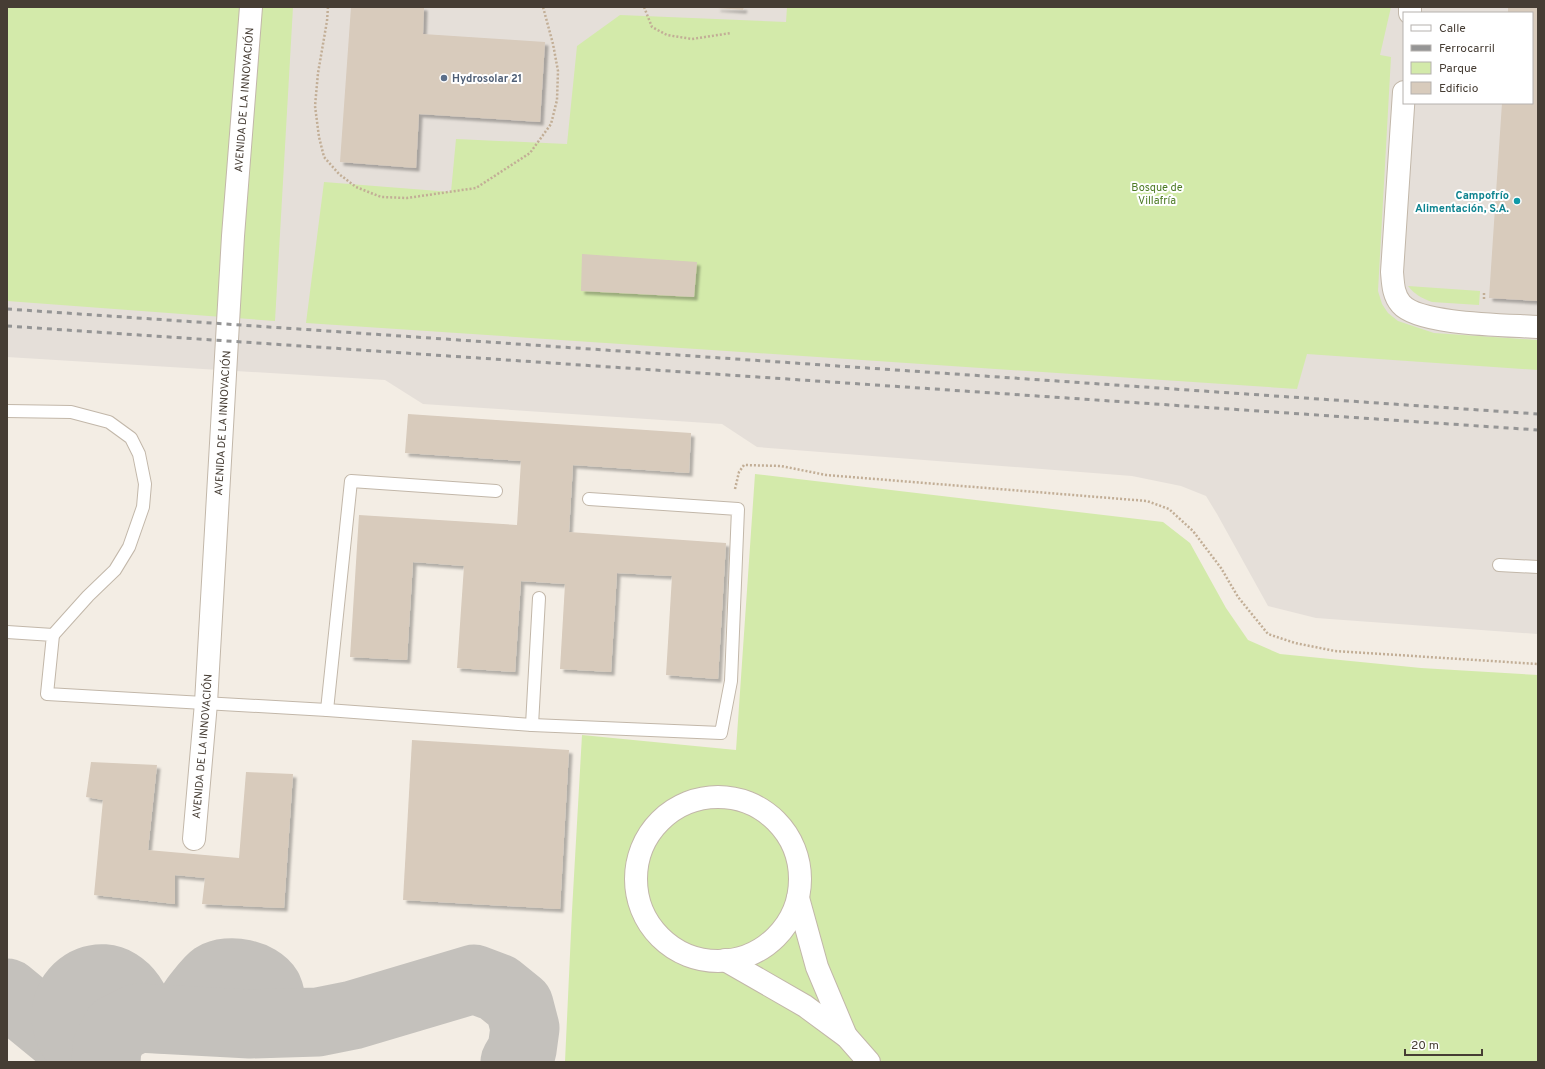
<svg xmlns="http://www.w3.org/2000/svg" width="1545" height="1069" font-family="Overpass,sans-serif">
  <style>
    .industrial { fill: #e5dfd9; fill-rule: evenodd }
    .green { fill: #d3eaaa }
    .lines { fill: none; stroke-linecap: round; stroke-linejoin: round }
    .taxiway { stroke: #c4c1bc; stroke-width: 69 }
    .building { fill: #d8cbbc; filter: url(#shadow) }
    .service-casing { stroke: #c2b7a9; stroke-width: 14 }
    .minor-casing { stroke: #c2b7a9; stroke-width: 24 }
    .path { stroke: #c2ae96; stroke-width: 2.5; stroke-dasharray: 2 2; stroke-linecap: butt }
    .service { stroke: #fff; stroke-width: 12 }
    .minor { stroke: #fff; stroke-width: 22 }
    .rail { stroke: #959595; stroke-width: 3; stroke-dasharray: 5 5; stroke-linecap: butt }
    .service-dot { fill: #5c6f8a; stroke: #fff; stroke-width: 1.5 }
    .culture-dot { fill: #0f9aa8; stroke: #fff; stroke-width: 1.5 }
    .labels { text-anchor: middle; stroke-width: 4; stroke-linejoin: round; paint-order: stroke }
    .service-label { font-size: 11px; font-weight: bold; fill: #4e5e75; stroke: #fff; text-anchor: start }
    .street-label { font-size: 11px; fill: #463d34; stroke: #fff }
    .park-label { font-size: 11px; fill: #4c7a24; stroke: #fff }
    .culture-label { font-size: 11px; font-weight: bold; fill: #0d838f; stroke: #fff; text-anchor: end }
  </style>
  <defs>
    <filter id="shadow"><feDropShadow dx="3.5" dy="3.5" stdDeviation="1" flood-color="#0004"/></filter>
  </defs>
  <rect width="100%" height="100%" fill="#f3ede4"/>
  <path class="industrial" d="M7,7H1538V634L1316,618L1268,606L1217,514L1206,496L1181,486L1132,476L757,447L722,424L423,404L385,380L7,357ZM1404,13H1532V103H1404Z"/>
  <g class="green">
    <path d="M7,7H293L275,321L7,301Z"/>
    <path d="M787,7H1391L1380,55L1391,57L1378,291L1382,304L1388,313L1398,321L1434,333L1538,340V370L1307,354L1297,389L306,323L324,182L451,192L456,139L567,144L577,46L620,15L786,22Z"/>
    <path d="M1408,286L1480,291L1479,305L1432,302C1423,299 1414,294 1408,286Z"/>
    <path d="M755,474L1163,522L1190,543L1226,608L1248,640L1280,654L1421,668L1538,675V1062H565L572,911L582,735L736,750Z"/>
  </g>
  <g class="lines">
    <g class="taxiway">
      <path d="M7,993L91,1062"/>
      <path d="M92,1062C88,1056 84,1050 80,1045C76,1041 71,1037 70,1033C49,986 120,946 141,1018L270,1023C272,1012 273,1000 268,989C259,974 229,968 214,977C208,981 199,994 194,1000"/>
      <path d="M106,1062L107,1047L116,1029L138,1018L250,1024L318,1022L353,1015L474,979L498,988L519,1005L525,1028L522,1050L515,1062"/>
    </g>
  </g>
  <g class="building">
    <path d="M351,7H424L423,34L545,42L540,122L419,114L416,168L340,162Z"/>
    <path d="M717,7H744L743,10L717,8Z"/>
    <path d="M1508,7H1538V301L1489,298L1502,103H1532V13H1508Z"/>
    <path d="M582,254L697,262L694,297L581,291Z"/>
    <path d="M408,414L691,433L689,473L573,465L569,532L726,543L718,679L666,675L672,576L617,573L611,672L560,669L565,584L521,581L515,672L457,668L464,566L413,562L407,660L350,657L359,515L517,525L521,461L405,453Z"/>
    <path d="M412,740L569,750L560,909L403,900Z"/>
    <path d="M91,762L157,765L148,850L239,858L246,772L293,774L284,908L202,904L205,878L175,875V904L94,895L103,800L86,797Z"/>
  </g>
  <g class="lines">
    <g class="service-casing">
      <g id="service">
        <path d="M7,411L71,412L109,422L131,438L139,454L145,484L143,507L129,547L115,570L88,596L53,635"/>
        <path d="M1499,565L1538,567"/>
        <path d="M7,632L53,635L47,694L327,710L532,725L721,733L731,681L738,509L589,499"/>
        <path d="M327,710L351,481L496,491"/>
        <path d="M532,725L539,598"/>
      </g>
    </g>
    <g class="minor-casing">
      <g id="minor">
        <path d="M1410,13V7"/>
        <path d="M1404,92L1392,272C1393,283 1393,295 1401,304C1419,325 1508,325 1538,327"/>
        <circle cx="718" cy="879" r="82"/>
        <path id="s1" d="M194,839L206,703L233,236L251,7"/>
        <path d="M798,898L817,967L846,1036"/>
        <path d="M725,960L805,1006L847,1037L869,1062"/>
      </g>
    </g>
    <g class="path">
      <path d="M328,7L327,21L318,73L315,106L319,137L324,157L339,174L356,187L381,197L407,198L476,188L530,153L551,124L557,100L558,71L553,44L543,7"/>
      <path d="M644,7L652,27L667,35L692,39L731,33"/>
      <path d="M1484,299V291"/>
      <path d="M735,489L739,472L744,465L781,466L826,475L1147,501L1169,509L1193,531L1221,568L1238,597L1268,634L1295,643L1335,651L1538,664"/>
    </g>
    <use href="#service" class="service"/>
    <use href="#minor" class="minor"/>
    <g class="rail">
      <path d="M7,309L1538,414"/>
      <path d="M7,326L1538,430"/>
    </g>
  </g>
  <circle class="service-dot" cx="444" cy="78" r="4"/>
  <circle class="culture-dot" cx="1517" cy="201" r="4"/>
  <g class="labels">
    <g class="service-label">
      <text x="452" y="82">Hydrosolar 21</text>
    </g>
    <g class="street-label">
      <text dy="4" stroke="none"><textPath href="#s1" startOffset="741">AVENIDA DE LA INNOVACIÓN</textPath></text>
      <text dy="4" stroke="none"><textPath href="#s1" startOffset="417">AVENIDA DE LA INNOVACIÓN</textPath></text>
      <text dy="4" stroke="none"><textPath href="#s1" startOffset="93">AVENIDA DE LA INNOVACIÓN</textPath></text>
    </g>
    <g class="park-label">
      <text x="1157" y="191">Bosque de<tspan x="1157" dy="13">Villafría</tspan></text>
    </g>
    <g class="culture-label">
      <text x="1509" y="199">Campofrío<tspan x="1509" dy="13">Alimentación, S.A.</tspan></text>
    </g>
  </g>
  <rect width="1545" height="1069" fill="none" stroke="#463d34" stroke-width="16"/>
  <rect x="1403" y="12" width="130" height="92" fill="#ffffff" stroke="#b5b1ae"/>
  <rect x="1411" y="25" width="20" height="6" fill="#ffffff" stroke="#b5b1ae"/>
  <text x="1439" y="32" font-size="12" fill="#463d34">Calle</text>
  <rect x="1411" y="45" width="20" height="6" fill="#959595" stroke="#b5b1ae"/>
  <text x="1439" y="52" font-size="12" fill="#463d34">Ferrocarril</text>
  <rect x="1411" y="62" width="20" height="12" fill="#d3eaaa" stroke="#b5b1ae"/>
  <text x="1439" y="72" font-size="12" fill="#463d34">Parque</text>
  <rect x="1411" y="82" width="20" height="12" fill="#d8cbbc" stroke="#b5b1ae"/>
  <text x="1439" y="92" font-size="12" fill="#463d34">Edificio</text>
  <path d="M1405 1049v6h77v-6" fill="none" stroke="#463d34" stroke-width="2"/>
  <text x="1411" y="1049" font-size="12" fill="#463d34" stroke="#ffffff" stroke-width="3" paint-order="stroke">20 m</text>
</svg>
